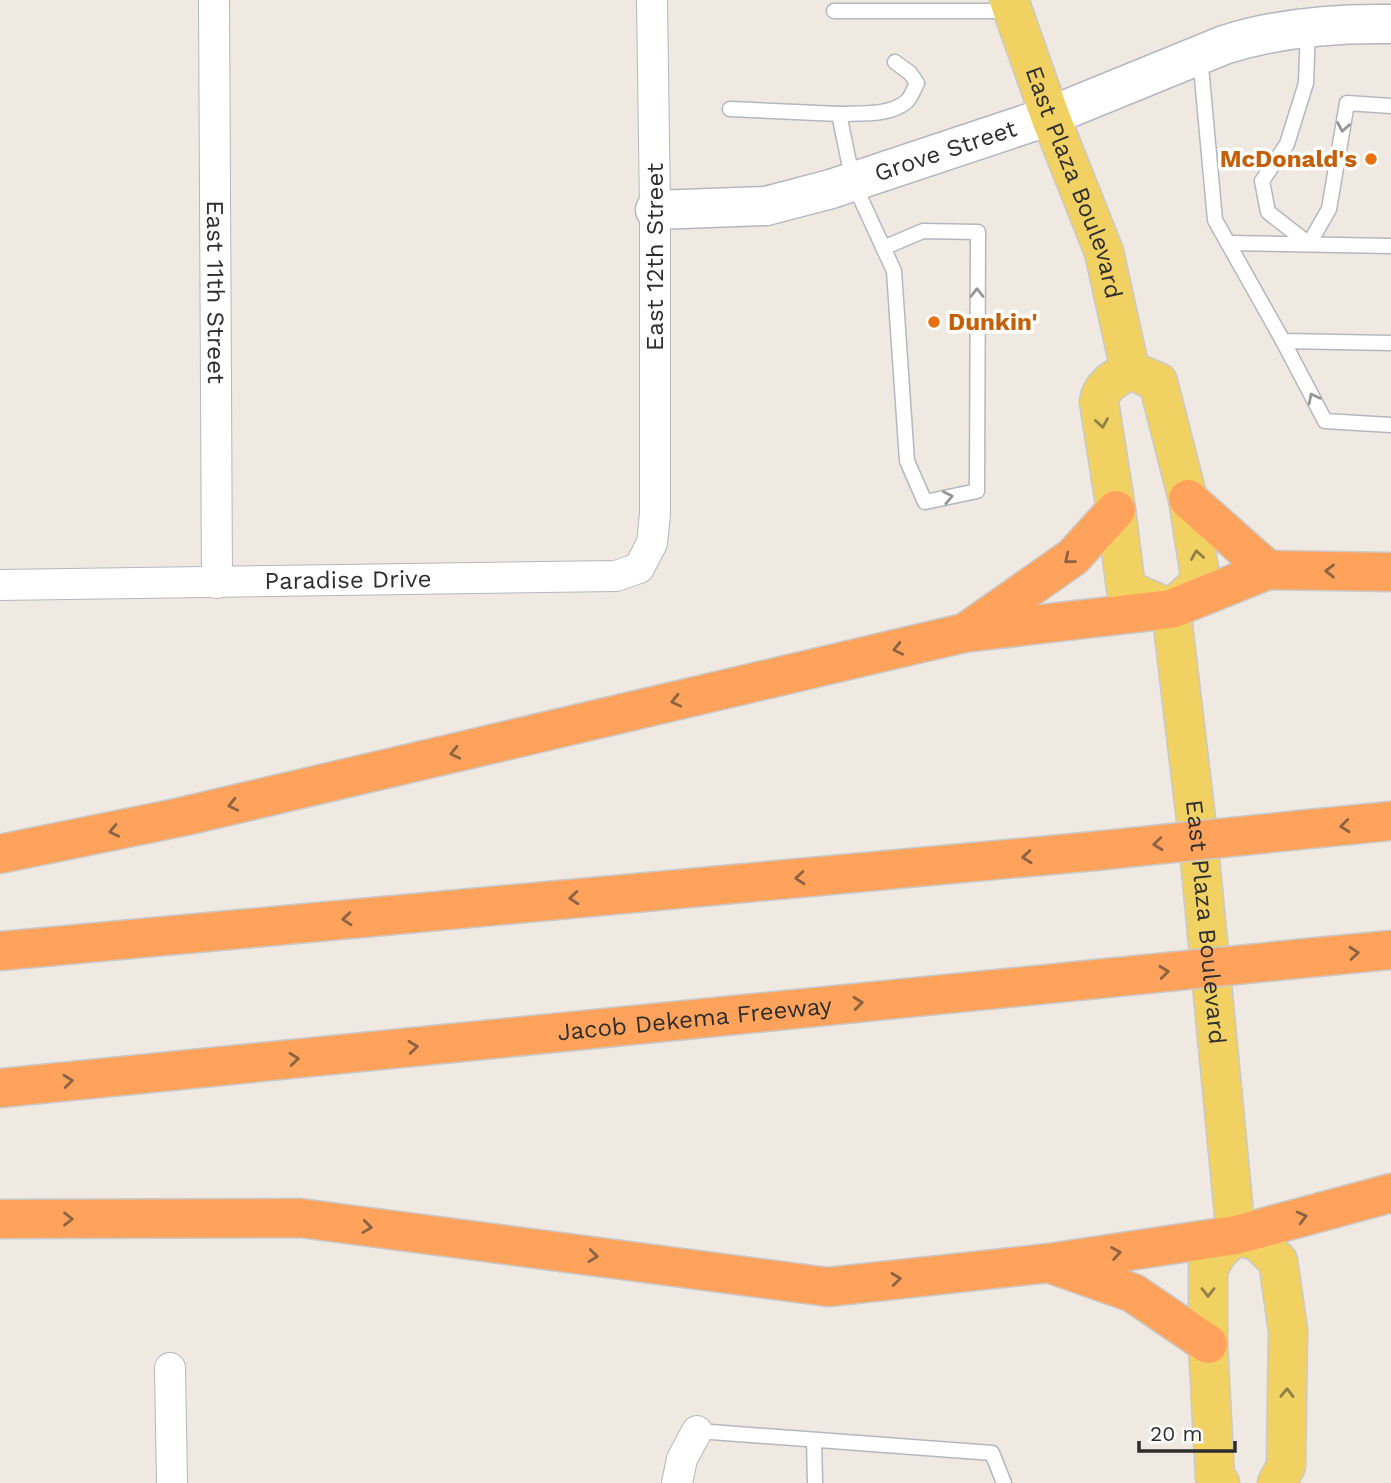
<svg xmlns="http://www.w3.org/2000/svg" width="1391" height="1483" font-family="'Work Sans',sans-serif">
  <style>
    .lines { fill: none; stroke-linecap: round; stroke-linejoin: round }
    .lane-casing { stroke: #b4b7c1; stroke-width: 17 }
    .street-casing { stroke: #b4b7c1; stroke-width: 32 }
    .secondary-casing { stroke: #b4b7c1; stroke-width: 41 }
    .primary-casing { stroke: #c9c9c9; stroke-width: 41 }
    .highway-casing { stroke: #c9c9c9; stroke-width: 41 }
    .lane { stroke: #fff; stroke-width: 14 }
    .street { stroke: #fff; stroke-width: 30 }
    .secondary { stroke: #fff; stroke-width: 38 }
    .primary { stroke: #f2d163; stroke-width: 38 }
    .highway { stroke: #ffa35c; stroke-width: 38 }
    .highway-bridge-casing { stroke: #c9c9c9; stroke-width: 41; stroke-linecap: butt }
    .highway-bridge { stroke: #ffa35c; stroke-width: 38 }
    .oneway { stroke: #969696 }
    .oneway2 { stroke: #908048 }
    .oneway3 { stroke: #8c6343 }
    .food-dot { fill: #e8710a; stroke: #fff; stroke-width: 2.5 }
    .labels { text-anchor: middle; stroke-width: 7; stroke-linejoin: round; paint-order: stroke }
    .street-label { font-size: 24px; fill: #2e2e2e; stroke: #fff }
    .food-label { font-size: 24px; font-weight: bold; fill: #c56008; stroke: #fff; text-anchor: end }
  </style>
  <rect width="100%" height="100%" fill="#efe9e1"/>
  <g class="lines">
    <g class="lane-casing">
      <g id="lane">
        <path d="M834,11H1011"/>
        <path d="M1308,29L1306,83L1287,144L1262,181L1268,212L1309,244L1329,209L1347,103L1391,106"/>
        <path d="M1200,56L1215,220L1283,341L1391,343"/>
        <path d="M730,109L839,114L853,182L894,271L907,461L925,502L977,491L978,232L923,231L883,248"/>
        <path d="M839,114C860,113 889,116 906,102C911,98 914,89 917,83L910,73L895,62"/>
        <path d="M1228,243L1391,246"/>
        <path d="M1283,341L1325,421L1391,425"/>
        <path d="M697,1431L992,1453L1004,1483"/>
        <path d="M814,1440L815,1483"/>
      </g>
    </g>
    <g class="street-casing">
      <g id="street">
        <path id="s1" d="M214,0L217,583"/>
        <path id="s2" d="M0,585L616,576L639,568L652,543L655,514V210L652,0"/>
        <path d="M170,1368L172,1483"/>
        <path d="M677,1483L682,1459L697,1431"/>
      </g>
    </g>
    <g class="secondary-casing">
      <g id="secondary">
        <path id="s3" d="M655,210L766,206L831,189L1050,116L1224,45C1277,28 1336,23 1391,24"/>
      </g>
    </g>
    <g class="primary-casing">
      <g id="primary">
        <path id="s4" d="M1009,0L1050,116L1104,252L1130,370"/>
        <path d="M1130,370C1116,378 1101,385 1099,402L1116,510L1126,589L1171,609"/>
        <path d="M1130,370L1158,382L1188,499L1201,582L1171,609"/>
        <path id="s5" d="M1171,609L1197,828L1236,1235"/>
        <path d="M1236,1235L1258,1242L1278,1261L1288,1330L1286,1466L1277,1483"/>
        <path d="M1220,1483L1215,1477L1208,1344V1269L1218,1252L1236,1235"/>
      </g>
    </g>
    <g class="highway-casing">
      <g id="highway">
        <path d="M1188,499L1268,570"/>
        <path d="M969,630L1073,557L1116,510"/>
        <path d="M1299,830L1391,821"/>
        <path d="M0,854L181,817L964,633L1171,609L1268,570L1391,572"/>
        <path d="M0,951L1095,851"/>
        <path d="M1317,957L1391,950"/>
        <path id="s6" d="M0,1088L1097,979"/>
        <path d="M0,1219L300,1218L828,1287L1049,1263L1236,1235L1391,1193"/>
        <path d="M1054,1265L1133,1293L1208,1344"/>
      </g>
    </g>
    <use href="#lane" class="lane"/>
    <use href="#street" class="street"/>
    <use href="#secondary" class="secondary"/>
    <use href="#primary" class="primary"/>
    <use href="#highway" class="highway"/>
    <g class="highway-bridge-casing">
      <g id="highway-bridge">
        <path d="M1095,851L1299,830"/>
        <path d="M1097,979L1317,957"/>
      </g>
    </g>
    <use href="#highway-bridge" class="highway-bridge"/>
  </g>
  <defs><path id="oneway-chevron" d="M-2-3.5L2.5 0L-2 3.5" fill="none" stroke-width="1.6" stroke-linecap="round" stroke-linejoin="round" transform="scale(1.75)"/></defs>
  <g class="oneway">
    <use href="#oneway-chevron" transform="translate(1343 127) rotate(100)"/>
    <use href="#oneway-chevron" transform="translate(977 293) rotate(-90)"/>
    <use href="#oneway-chevron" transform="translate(1313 398) rotate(-117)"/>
    <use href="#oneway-chevron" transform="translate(948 497) rotate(-12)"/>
  </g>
  <g class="oneway2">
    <use href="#oneway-chevron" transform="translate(1102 423) rotate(81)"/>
    <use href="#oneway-chevron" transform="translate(1197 555) rotate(-99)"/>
    <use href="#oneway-chevron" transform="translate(1208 1292) rotate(90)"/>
    <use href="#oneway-chevron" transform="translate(1287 1393) rotate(-89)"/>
  </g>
  <g class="oneway3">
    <use href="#oneway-chevron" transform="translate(1069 559) rotate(141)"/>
    <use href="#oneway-chevron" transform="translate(1330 571) rotate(-179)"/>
    <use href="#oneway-chevron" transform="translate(898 649) rotate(167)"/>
    <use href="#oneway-chevron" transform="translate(676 701) rotate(167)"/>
    <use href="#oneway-chevron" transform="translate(455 753) rotate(167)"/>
    <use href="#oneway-chevron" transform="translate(233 805) rotate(167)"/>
    <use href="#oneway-chevron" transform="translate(1345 826) rotate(174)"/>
    <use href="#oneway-chevron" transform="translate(114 831) rotate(168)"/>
    <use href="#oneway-chevron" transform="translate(1158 844) rotate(174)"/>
    <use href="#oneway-chevron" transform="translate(1027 857) rotate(175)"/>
    <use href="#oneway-chevron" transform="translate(800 878) rotate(175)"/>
    <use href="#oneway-chevron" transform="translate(574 898) rotate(175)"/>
    <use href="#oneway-chevron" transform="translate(347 919) rotate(175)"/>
    <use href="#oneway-chevron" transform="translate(1354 953) rotate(-5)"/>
    <use href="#oneway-chevron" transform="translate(1164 972) rotate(-6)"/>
    <use href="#oneway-chevron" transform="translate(858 1003) rotate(-6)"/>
    <use href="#oneway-chevron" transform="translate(413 1047) rotate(-6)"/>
    <use href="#oneway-chevron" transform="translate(294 1059) rotate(-6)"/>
    <use href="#oneway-chevron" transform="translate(68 1081) rotate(-6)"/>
    <use href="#oneway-chevron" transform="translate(1302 1217) rotate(-15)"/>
    <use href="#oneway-chevron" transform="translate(68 1219)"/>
    <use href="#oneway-chevron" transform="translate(367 1227) rotate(7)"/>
    <use href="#oneway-chevron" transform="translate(1116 1253) rotate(-9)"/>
    <use href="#oneway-chevron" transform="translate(593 1256) rotate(7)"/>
    <use href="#oneway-chevron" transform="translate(896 1279) rotate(-6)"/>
  </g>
  <g class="food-dot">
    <circle cx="1371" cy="159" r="7"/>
    <circle cx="934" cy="322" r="7"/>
  </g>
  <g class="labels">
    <g class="street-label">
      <text dy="8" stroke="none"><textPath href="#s3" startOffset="299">Grove Street</textPath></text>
      <text dy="8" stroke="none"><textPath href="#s4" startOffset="194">East Plaza Boulevard</textPath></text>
      <text transform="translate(655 257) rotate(-90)" y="8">East 12th Street</text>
      <text dy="8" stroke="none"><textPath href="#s1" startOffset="292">East 11th Street</textPath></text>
      <text dy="8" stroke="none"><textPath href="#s2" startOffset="348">Paradise Drive</textPath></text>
      <text dy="8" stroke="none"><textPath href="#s5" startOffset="315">East Plaza Boulevard</textPath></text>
      <text dy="8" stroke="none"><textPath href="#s6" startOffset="698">Jacob Dekema Freeway</textPath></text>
    </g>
    <g class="food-label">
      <text x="1357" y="167">McDonald's</text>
      <text x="948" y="330" text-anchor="start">Dunkin'</text>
    </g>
  </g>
  <path d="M1139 1441v10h96v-10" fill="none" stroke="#2e2e2e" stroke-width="3.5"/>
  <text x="1150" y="1441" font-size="21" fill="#2e2e2e" stroke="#ffffff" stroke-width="5" paint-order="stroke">20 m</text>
</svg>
